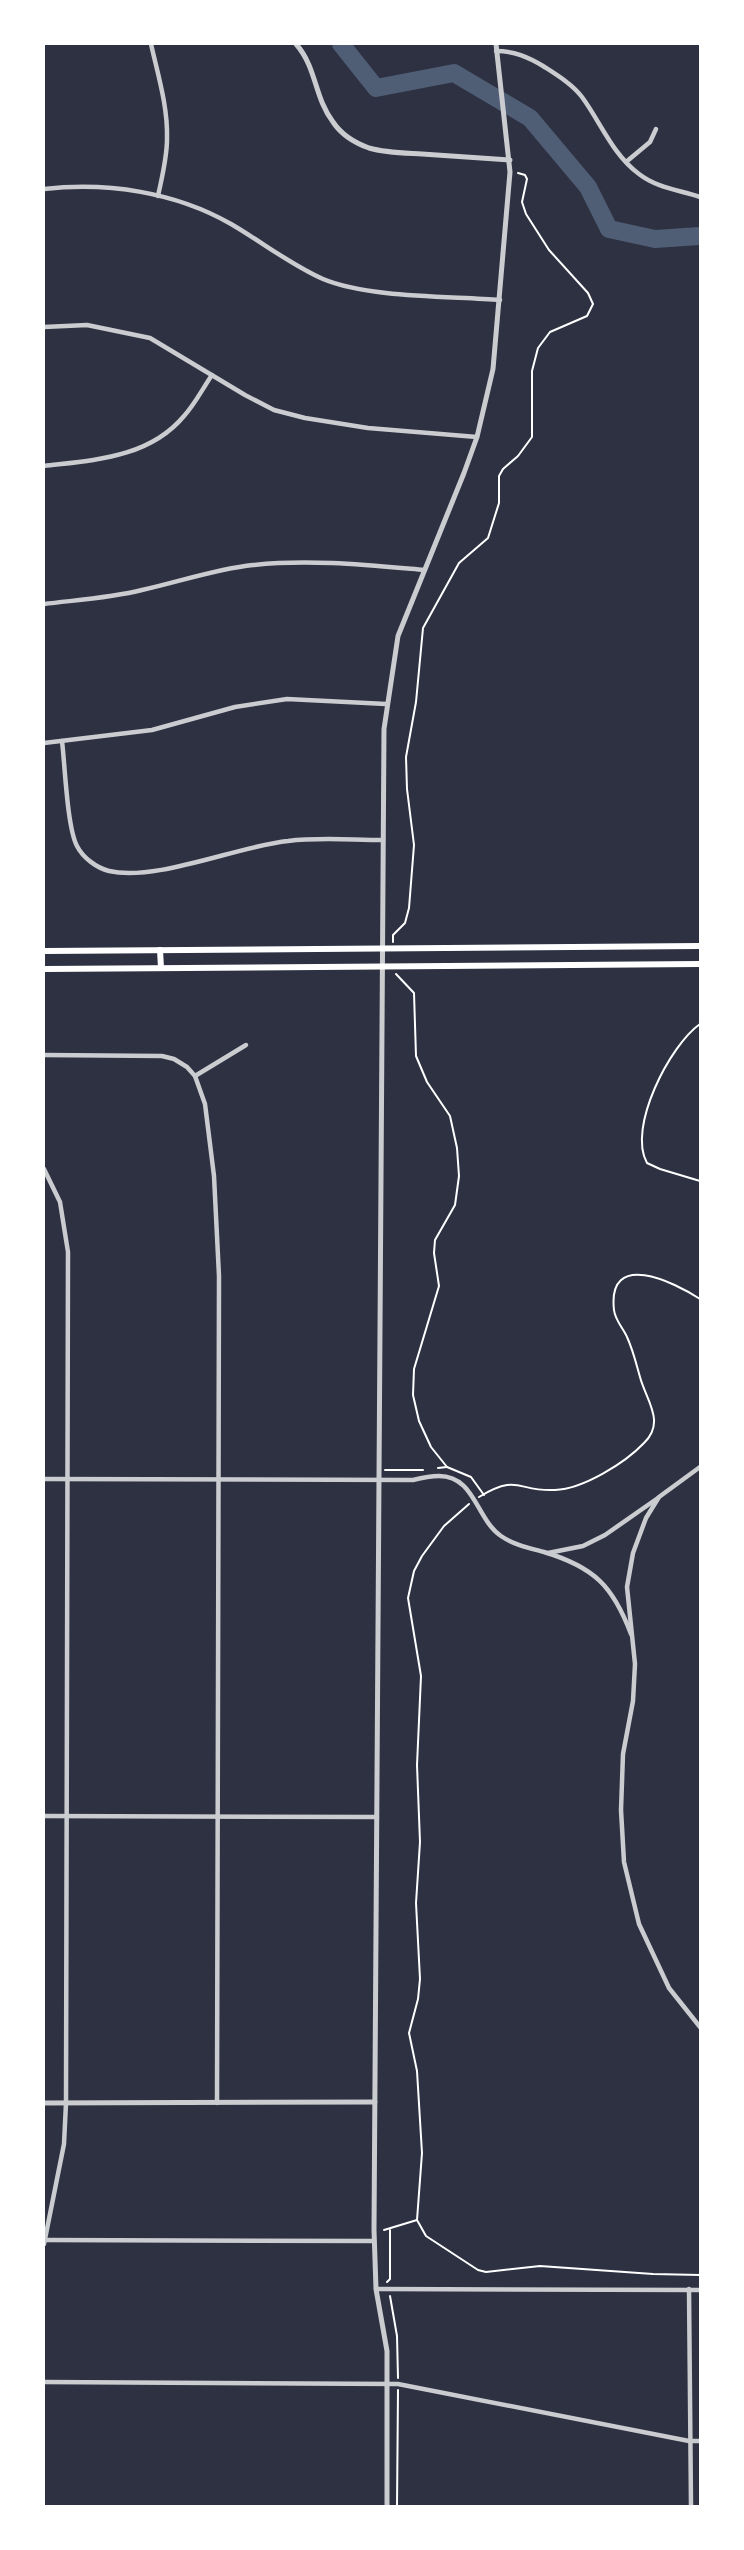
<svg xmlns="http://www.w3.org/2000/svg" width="744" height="2550" font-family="Jost,sans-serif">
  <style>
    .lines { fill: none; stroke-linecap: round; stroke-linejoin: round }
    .river { stroke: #4f5d75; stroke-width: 18 }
    .path { stroke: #fff; stroke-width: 2 }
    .minor { stroke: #caccd0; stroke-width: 4.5 }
    .tertiary { stroke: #caccd0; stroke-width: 5 }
    .secondary { stroke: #fff; stroke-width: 6 }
  </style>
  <rect width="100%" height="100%" fill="#2d3142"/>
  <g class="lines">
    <path class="river" d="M341,44L376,88L454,73L530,118L588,187L609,229L655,239L700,236"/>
    <g class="path">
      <path d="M393,942V935L405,923L409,908L414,845L407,789L406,757L416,702L423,628L459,563L488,538L499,503V476L503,469L518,456L532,437V371L538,348L550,332L587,316L593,304L588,293L549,250L526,214L522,202L527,179L525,175L518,173"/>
      <path d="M396,974L414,993L416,1056L427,1082L450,1116L457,1148L459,1176L455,1205L435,1240L434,1253L439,1286L414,1369L413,1395L419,1421L431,1447L447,1467L471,1477L484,1495"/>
      <path d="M700,1024C670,1045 627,1128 647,1163L660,1169L700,1181"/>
      <path d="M438,1468L447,1467"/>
      <path d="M385,1470H423"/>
      <path d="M479,1497C519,1473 517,1492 555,1490C583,1489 625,1463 644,1443C666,1422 646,1400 640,1377C636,1363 633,1350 627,1337C623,1328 615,1320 614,1310C607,1249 674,1282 700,1299"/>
      <path d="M469,1504L444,1526L422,1556L414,1571L408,1598L421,1676L417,1765L420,1842L416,1903L420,1979L418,1999L409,2033L417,2071L422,2153L417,2220L426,2236L478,2270L486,2272L540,2266L653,2274L700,2275"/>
      <path d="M384,2230L417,2220"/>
      <path d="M387,2282L390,2279V2230"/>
      <path d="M390,2296L397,2336L398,2378"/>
      <path d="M397,2506L398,2390"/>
    </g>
    <g class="minor">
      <path d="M151,44C158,75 168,107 167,139C167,158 162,177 158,196"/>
      <path d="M496,51C514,51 528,57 543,66C557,75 572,84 582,97C601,123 613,155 639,174C657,188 679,190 700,197"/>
      <path d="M626,162L650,142L656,129"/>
      <path d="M44,189C108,182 175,192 231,224C262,242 291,265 323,279C368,298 450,296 500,300"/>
      <path d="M44,327L87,325L150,338L245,395L274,410L305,418L368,428L477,437"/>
      <path d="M44,466C94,460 149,458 184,416C195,404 203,388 212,375"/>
      <path d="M44,604C76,600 110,598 142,590C179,582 215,569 253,565C310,559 367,565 424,570"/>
      <path d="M62,741C65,765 67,827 77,846C83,858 97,868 109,871C156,882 238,846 288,841C319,837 351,840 383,840"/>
      <path d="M44,743L152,730L235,707L287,699L386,704"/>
      <path d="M44,1055L162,1056L174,1059L187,1067L195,1076L205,1104L214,1176L219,1276L217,2103"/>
      <path d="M195,1076L246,1045"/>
      <path d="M44,1169L60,1202L68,1252L66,2103L64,2144L44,2244"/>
      <path d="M700,1467L659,1497L646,1518L633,1553L627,1587L635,1664L633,1701L623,1754L621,1810L624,1862L639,1924L669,1988L700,2027"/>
      <path d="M44,1479L413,1480C421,1478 430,1476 439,1476C475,1476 476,1519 501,1536C514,1545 529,1548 544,1552C594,1567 613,1586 631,1634"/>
      <path d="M548,1553L583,1546L605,1535L658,1498"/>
      <path d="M44,1816L377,1817"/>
      <path d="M44,2240L374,2241"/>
      <path d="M376,2289L700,2290"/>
      <path d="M689,2289L691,2506"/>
      <path d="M44,2382L398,2384L689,2441H700"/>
    </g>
    <g class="tertiary">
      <path d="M296,44C317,68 314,97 333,122C341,134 355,143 369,148C386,153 405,153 422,154C452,156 481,158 510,160"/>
      <path d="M44,2103L375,2102"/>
      <path d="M387,2506V2351L376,2289L374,2230L384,729L398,636L464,473L477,437L493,369L510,172L496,44"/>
    </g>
    <g class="secondary">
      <path d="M160,950L161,968"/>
      <path d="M44,951L700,946"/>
      <path d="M44,969L700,964"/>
    </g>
  </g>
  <rect width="744" height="2550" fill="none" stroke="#ffffff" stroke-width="90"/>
</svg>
